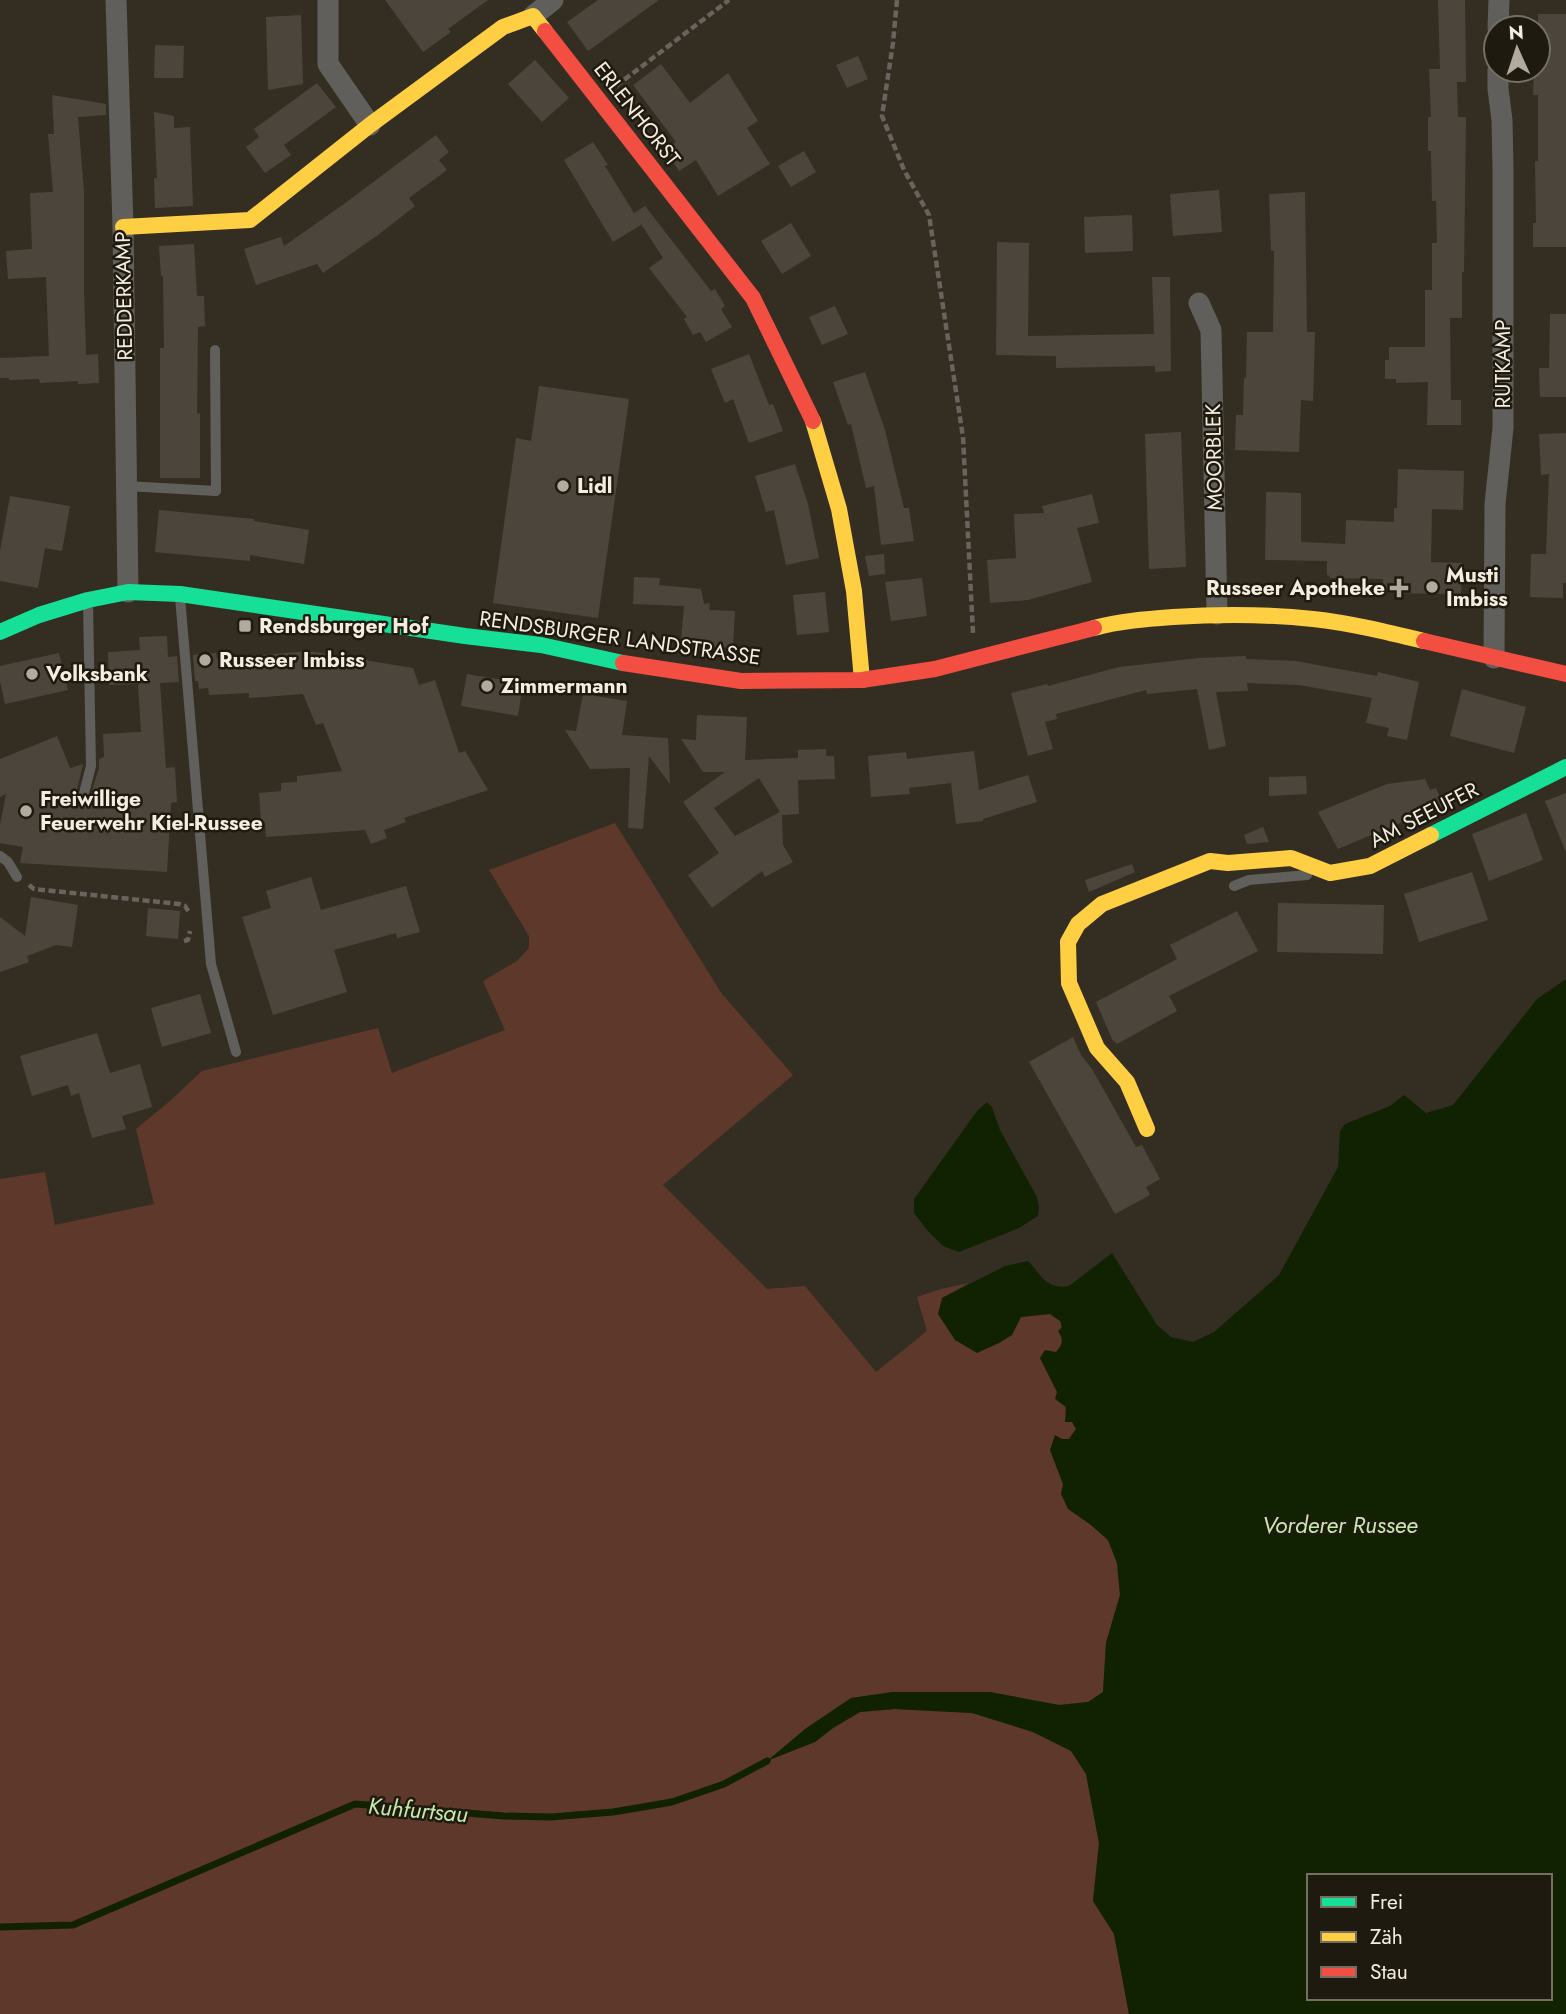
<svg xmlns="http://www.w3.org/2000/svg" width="1566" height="2014" font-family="Jost,sans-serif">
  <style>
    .green { fill: #5f382c }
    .water { fill: #112203; fill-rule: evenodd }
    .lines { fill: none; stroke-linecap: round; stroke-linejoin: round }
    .stream { stroke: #112203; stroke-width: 7 }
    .building { fill: #4c453c; fill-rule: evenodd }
    .path { stroke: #67645e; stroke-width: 4.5; stroke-dasharray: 7 3.5; stroke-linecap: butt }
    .lane { stroke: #605f5b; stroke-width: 10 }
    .street { stroke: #605f5b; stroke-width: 21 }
    .fast { stroke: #16e098; stroke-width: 16 }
    .slow { stroke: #ffcf43; stroke-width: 16 }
    .jam { stroke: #f24e42; stroke-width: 16 }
    .poi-dot { fill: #b1aa9d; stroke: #1f1a10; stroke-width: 2.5 }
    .labels { text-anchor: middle; stroke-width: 5; stroke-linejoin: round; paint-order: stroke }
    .street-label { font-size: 21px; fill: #f4eddf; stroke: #1f1a10 }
    .poi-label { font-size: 21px; font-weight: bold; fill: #f4eddf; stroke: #1f1a10; text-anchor: start }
    .water-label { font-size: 23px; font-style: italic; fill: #c4ebaa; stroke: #1f1a10 }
  </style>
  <rect width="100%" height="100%" fill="#342e22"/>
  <path class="green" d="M615,823L722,994L793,1075L663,1185L767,1289L805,1286L876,1372L927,1331L917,1297L941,1289L969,1283L942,1298L1020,1317L1050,1314L1061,1321L1062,1345L1056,1352L1040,1358L1076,1429L1069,1439H1062L1050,1450L1063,1484L1091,1525L1108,1540L1117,1563L1120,1595L1106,1643L1103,1692L1088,1702L1059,1705L990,1692H893L851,1698L769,1759L815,1742L833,1728L860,1712L895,1709L972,1713L1033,1732L1071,1751L1086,1774L1099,1843L1093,1901L1114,1934L1129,2014H0V1179L45,1172L55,1225L154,1204L136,1129L170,1101L202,1071L378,1028L392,1073L505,1030L483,981L517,961L529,948V936L489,870Z"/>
  <g class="water">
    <path d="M1566,979V2014H1129L1114,1934L1093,1901L1099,1843L1086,1774L1071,1751L1033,1732L972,1713L895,1709L860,1712L833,1728L815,1742L767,1761L805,1729L851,1698L893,1692H990L1059,1705L1088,1702L1103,1692L1106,1643L1120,1595L1117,1563L1108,1540L1091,1525L1068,1509L1061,1494L1063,1484L1050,1450L1055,1435L1062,1439H1069L1076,1429L1072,1422H1065L1066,1407L1055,1399L1057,1392L1040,1358L1045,1350L1056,1352C1063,1344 1064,1340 1058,1331L1062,1327L1060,1321L1050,1314L1021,1317L1012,1335L999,1343L977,1353L955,1340L938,1314L942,1298L1005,1266L1028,1261C1042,1275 1045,1290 1069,1286L1112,1253L1157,1325L1171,1337L1193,1342L1214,1332L1279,1275L1338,1167L1340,1131L1345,1124L1390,1106L1404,1095L1426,1113L1453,1105L1537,999ZM1309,1876H1550V1998H1309Z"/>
    <path d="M987,1102L992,1107L1000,1130L1037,1197L1039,1208L1038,1216L1019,1228L959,1252L943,1246L927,1230L914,1213V1199L977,1111Z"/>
  </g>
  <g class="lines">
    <path class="stream" d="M0,1927L73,1925L355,1804L504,1816L551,1817L613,1812L672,1802L724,1784L767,1761"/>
  </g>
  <g class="building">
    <path d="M385,0H488L448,29L451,32L423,52Z"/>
    <path d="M598,0H659L588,51L567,22Z"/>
    <path d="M1438,0H1465L1466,82H1457L1458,117H1466L1464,272H1462V318H1450L1451,400H1461V425H1427L1428,382L1396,383V379H1385V360H1389V347H1425V290H1432V243H1437L1436,201H1432L1431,151H1428V117H1431L1429,69H1440Z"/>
    <path d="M1538,14H1566V247H1533V223H1536L1535,161H1538V95H1533L1534,70H1538Z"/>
    <path d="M301,15L303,84L268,90L266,17Z"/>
    <path d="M155,45L184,46L183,78H154Z"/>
    <path d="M858,56L868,79L847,88L836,65Z"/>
    <path d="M535,60L569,98L542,122L508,84Z"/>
    <path d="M661,64L690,103L728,73L758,121L747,128L770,164L718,196L696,160L679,171L665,149L676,142L633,85Z"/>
    <path d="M317,83L336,107L284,145L291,155L265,173L246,147L259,137L254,129Z"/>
    <path d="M52,95L106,104V115L78,117L84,192V291L86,355L98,354L99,383L78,384V381L40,383L39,379L9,380V378H0V358L49,356L46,277L8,279L6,251L32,249L30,193L53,192L48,134H54Z"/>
    <path d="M154,112L174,116V128L190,127L193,206L155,208L154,178H157Z"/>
    <path d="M436,135L449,152L439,160L447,170L409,198L415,206L378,235L323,273L317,264L256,285L244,249L281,237L284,246L344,204Z"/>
    <path d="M593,142L608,165L605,166L634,213L645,206L711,291L715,289L725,306L721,309L732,327L706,342L700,332L693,335L684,319L687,317L649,268L663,258L639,221L641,225L613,242L564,160Z"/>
    <path d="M804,151L816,172L791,187L778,166Z"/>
    <path d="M1219,190L1222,232L1173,236L1170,194Z"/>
    <path d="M1305,192L1307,332H1315L1313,401L1301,400L1299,452L1235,450L1236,415H1243L1244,378H1246L1247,332H1273L1274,251H1271L1269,194Z"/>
    <path d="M1132,215L1133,251L1085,253L1084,217Z"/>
    <path d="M791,223L811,256L782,274L761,241Z"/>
    <path d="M997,242L1029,243L1028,336L1154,334L1152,277H1170L1171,371L1155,372V366L1056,368V356L996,355Z"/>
    <path d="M194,244L197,296H204L205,326L198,327L197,414L200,413V478H160V348H164L163,276H161L159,246Z"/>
    <path d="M835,306L848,334L822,345L809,317Z"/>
    <path d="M1550,314H1566V397H1540L1539,368H1549Z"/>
    <path d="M749,354L769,405L773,404L783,431L749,443L733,399L725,403L711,369Z"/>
    <path d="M865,372L885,430L904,508H909L914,541L881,545L874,486L866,488L851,424L848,425L833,382Z"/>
    <path d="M539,386L629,399L598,618L493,603L516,438L531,441Z"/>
    <path d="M1181,432L1186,567L1149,569L1145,434Z"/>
    <path d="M1566,433V583H1563V598L1530,597L1531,554H1546L1549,474L1541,475L1539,434Z"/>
    <path d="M795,464L808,504L819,558L786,565L774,510L766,512L755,476Z"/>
    <path d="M1398,469L1464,471L1463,510L1432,509L1431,562L1462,563L1461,594L1383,593V579L1329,578L1330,576L1327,575V561L1265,560L1266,492L1301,493V542L1345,544L1346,520L1394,522V508H1397Z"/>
    <path d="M1092,494L1099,523L1077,528L1092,582L1028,600L990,603L987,560L1016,558L1014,514L1044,513L1042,506Z"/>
    <path d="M10,496L70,506L62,551L45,548L38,588L0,581V551Z"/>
    <path d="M159,510L254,519V521L309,530L304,564L250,555V561L155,552Z"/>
    <path d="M884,554L885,574L869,576L865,556Z"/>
    <path d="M634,577L660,578L659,585L701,589L704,604L710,603L709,610L735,611L733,648L714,647V644L681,641L684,606L633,604Z"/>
    <path d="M922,578L927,616L891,621L885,582Z"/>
    <path d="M825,592L829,632L797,635L793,595Z"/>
    <path d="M167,636L168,657L177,656L179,682L160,683L166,768L175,767L177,802L171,803L167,872L20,863L23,847L0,843V825L6,794L0,797V759L57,736L70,768L83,764L75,798L80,804L88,803L99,768V759L104,757L103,734L141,732L138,684L109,685L108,652L140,650L139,637Z"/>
    <path d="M309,651L413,668L419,685L435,680L459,753L465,751L488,790L404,818L406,822L384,830L387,838L371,844L365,830L266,837L265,822H261L259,793L281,791V783L297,782V776L342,771L323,723L316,725L303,694L249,698V693L209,695L208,688L199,689L198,681H195L193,655L216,653L217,659Z"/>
    <path d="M59,653L68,690L5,704L0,681V666Z"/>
    <path d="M1246,656V659L1296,661L1377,676L1378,672L1419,682L1407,740L1387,736L1389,728L1366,723L1372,698L1299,685L1247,683L1248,691L1216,692L1226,746L1209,750L1197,689L1147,694L1146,690L1056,714L1057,719L1045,722L1053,749L1028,756L1011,693L1047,684L1048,686L1119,667L1199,658Z"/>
    <path d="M467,674L523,683L518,716L461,706Z"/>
    <path d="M1462,689L1526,707L1514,753L1450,736Z"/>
    <path d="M583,694L627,701L622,735L668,738L670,784L649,756L643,829L628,828L630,768L590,769L565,730L576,731Z"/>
    <path d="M697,715L747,717L745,760L798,758V750L826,749V756H834L835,779L798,780L799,814L782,815L783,845L793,862L765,877L762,871L712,908L688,875L719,853L683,802L725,772H703L681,739L696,740ZM759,778L780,812L735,836L714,808Z"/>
    <path d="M974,751L979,790L1028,775L1037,802L983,819V821L956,824L951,783L909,788L910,794L871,797L868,756L906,752L907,759Z"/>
    <path d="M1306,776L1307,794L1269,796V777Z"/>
    <path d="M1425,779L1430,790L1436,788L1444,806L1419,820L1417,816L1338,849L1318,812L1387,784Z"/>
    <path d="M1566,793V850H1565L1545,801Z"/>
    <path d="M1526,813L1543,860L1489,881L1472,834Z"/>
    <path d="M1263,827L1269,842L1247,844L1244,835Z"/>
    <path d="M1132,864L1135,872L1089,892L1085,880Z"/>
    <path d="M1472,872L1488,920L1419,942L1404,894Z"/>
    <path d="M311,877L321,910L406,886L420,932L397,938L396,933L334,950L347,992L273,1015L242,917L271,908L266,891Z"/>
    <path d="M31,897L78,905L72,947L56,945L27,956L29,962L0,972V917L25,936Z"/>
    <path d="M1278,903L1384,905L1383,954L1277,952Z"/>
    <path d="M148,908L180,911L178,939L146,936Z"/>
    <path d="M1237,911L1258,951L1169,996L1177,1011L1117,1044L1112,1039L1096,1002L1177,959L1170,945Z"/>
    <path d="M200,994L211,1033L162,1047L151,1008Z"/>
    <path d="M97,1033L110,1073L140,1064L152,1107L122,1116L126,1129L92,1138L79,1093L71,1096L68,1085L32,1096L20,1056Z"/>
    <path d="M1073,1037L1081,1055L1092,1069L1136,1147L1142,1145L1160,1179L1146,1187L1150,1195L1115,1214L1029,1062Z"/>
  </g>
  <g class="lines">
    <g class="path">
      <path d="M897,0L893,43L882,116L904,170L929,215L963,437L973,633"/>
      <path d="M616,86L729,0"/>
      <path d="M29,885L34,889L179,904L185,906L189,912"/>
      <path d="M184,941L188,940L190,931"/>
    </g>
    <g class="lane">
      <path d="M126,486L216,491L215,350"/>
      <path d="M180,597L211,964L236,1052"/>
      <path d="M83,797L91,766L88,603"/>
      <path d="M0,856L8,862L17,877"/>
      <path d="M1234,886L1249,880L1307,875"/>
    </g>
    <g class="street">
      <path d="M116,0L123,227L128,592"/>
      <path d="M328,0V64L370,125"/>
      <path d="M533,16L553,0"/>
      <path d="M1498,28L1499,0"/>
      <path d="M1199,303L1211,330L1217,614"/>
      <path d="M1494,658L1495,504L1503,428V168L1502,120L1498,89V70"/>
    </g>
    <g class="fast">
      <path d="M0,632L39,615L88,600L128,592L180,594L465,636L541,645L623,663"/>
      <path d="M1431,835L1566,767"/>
    </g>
    <g class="slow">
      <path d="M123,227L250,220L370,125L503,27L533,16L545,31"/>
      <path d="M813,421L839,509L854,591L862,680"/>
      <path d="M1094,628C1120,621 1146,619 1173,617C1220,614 1266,614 1313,619C1350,623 1387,632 1424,641"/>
      <path d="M1147,1129L1127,1082L1097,1048L1069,983L1068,942L1078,924L1102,904L1210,861L1228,863L1291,858L1330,873L1370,866L1431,835"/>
    </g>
    <g class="jam">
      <path d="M545,31L753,298L813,421"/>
      <path d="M1424,641L1566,674"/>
      <path d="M623,663L741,681L862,680L935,669L1094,628"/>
    </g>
  </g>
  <g class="poi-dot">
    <circle cx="563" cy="486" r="7"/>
    <circle cx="1432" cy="587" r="7"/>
    <path d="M1395.5 577.5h7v7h7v7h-7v7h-7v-7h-7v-7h7z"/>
    <rect x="238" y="619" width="14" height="14" rx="3.5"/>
    <circle cx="205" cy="660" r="7"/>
    <circle cx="32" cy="674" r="7"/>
    <circle cx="487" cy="686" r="7"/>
    <circle cx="26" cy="811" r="7"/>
  </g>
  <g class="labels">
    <g class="street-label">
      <text transform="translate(637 114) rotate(52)" y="7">ERLENHORST</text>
      <text transform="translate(124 296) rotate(-91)" y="7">REDDERKAMP</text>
      <text transform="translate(1503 364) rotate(-90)" y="7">RUTKAMP</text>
      <text transform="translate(1214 457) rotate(-91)" y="7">MOORBLEK</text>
      <text transform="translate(620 638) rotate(8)" y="7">RENDSBURGER LANDSTRASSE</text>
      <text transform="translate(1424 815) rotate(-27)" y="7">AM SEEUFER</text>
    </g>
    <g class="poi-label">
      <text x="577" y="493">Lidl</text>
      <text x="1446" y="582">Musti<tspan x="1446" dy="24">Imbiss</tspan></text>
      <text x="1385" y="595" text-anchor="end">Russeer Apotheke</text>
      <text x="259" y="633">Rendsburger Hof</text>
      <text x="219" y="667">Russeer Imbiss</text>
      <text x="46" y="681">Volksbank</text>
      <text x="501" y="693">Zimmermann</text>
      <text x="40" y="806">Freiwillige<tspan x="40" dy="24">Feuerwehr Kiel-Russee</tspan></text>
    </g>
    <g class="water-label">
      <text x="1340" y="1533">Vorderer Russee</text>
      <text transform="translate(418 1810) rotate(5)" y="8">Kuhfurtsau</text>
    </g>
  </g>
  <rect x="1307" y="1874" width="245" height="126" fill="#1f1a10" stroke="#746e63" stroke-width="2"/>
  <rect x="1321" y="1897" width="35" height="10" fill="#16e098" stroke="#746e63" stroke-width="2"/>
  <text x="1370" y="1909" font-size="21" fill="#f4eddf">Frei</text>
  <rect x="1321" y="1932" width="35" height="10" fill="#ffcf43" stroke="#746e63" stroke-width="2"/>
  <text x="1370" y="1944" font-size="21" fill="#f4eddf">Zäh</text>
  <rect x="1321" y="1967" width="35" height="10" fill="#f24e42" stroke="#746e63" stroke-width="2"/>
  <text x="1370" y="1979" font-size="21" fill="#f4eddf">Stau</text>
  <g transform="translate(1517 49) rotate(357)"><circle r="33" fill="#1f1a10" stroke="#746e63" stroke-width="2"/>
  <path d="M0-5L12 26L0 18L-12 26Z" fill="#b1aa9d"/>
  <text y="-10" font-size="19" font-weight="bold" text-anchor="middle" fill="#f4eddf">N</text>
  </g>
</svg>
